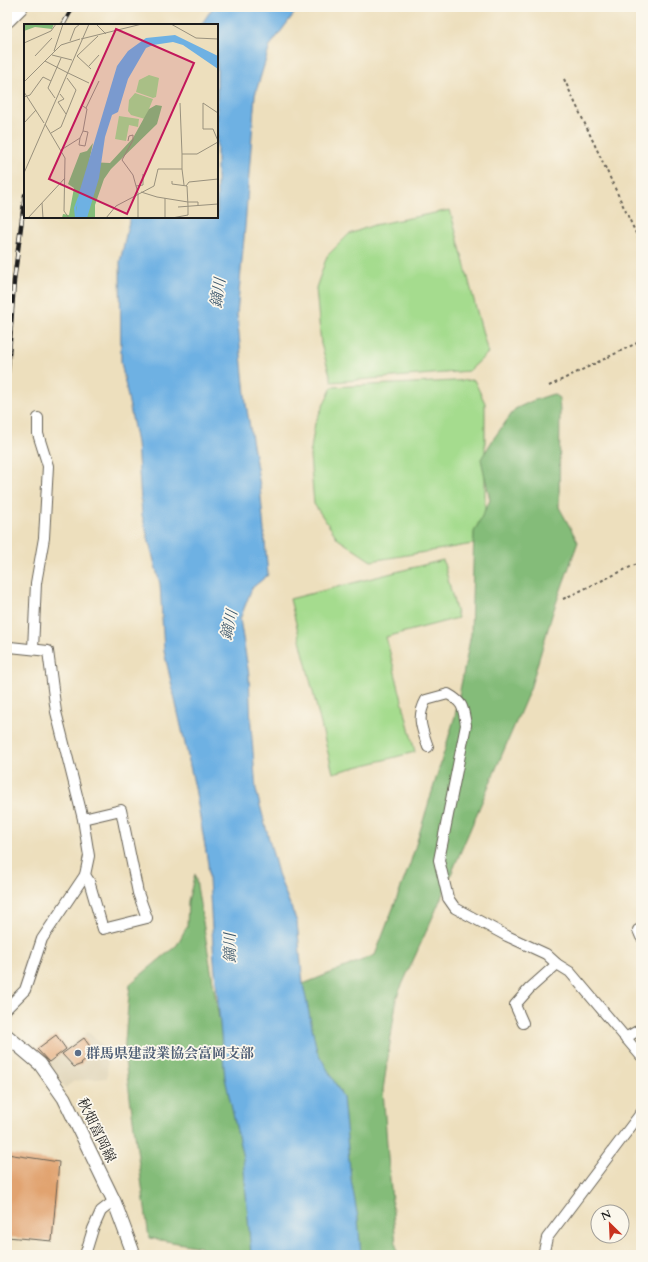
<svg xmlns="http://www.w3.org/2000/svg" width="648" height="1262" font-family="Cardo,'Noto Serif JP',serif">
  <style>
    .built { fill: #ded2b4 }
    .green { fill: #a5dc8e; stroke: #607c55 }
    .forest { fill: #84bc79; stroke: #506c4a }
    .water { fill: #6eb1e3; stroke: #456680 }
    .building { fill: #e1a36f }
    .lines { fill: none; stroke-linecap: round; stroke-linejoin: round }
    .minor-casing { stroke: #656054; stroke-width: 12 }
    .major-casing { stroke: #656054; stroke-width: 15 }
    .highway-casing { stroke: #656054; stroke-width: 17 }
    .path { stroke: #656054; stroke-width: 2; stroke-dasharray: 3 3; stroke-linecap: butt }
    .minor { stroke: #fff; stroke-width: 10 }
    .major { stroke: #fff; stroke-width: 13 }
    .highway { stroke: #fff; stroke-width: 15 }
    .rail-casing { stroke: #1c1c1c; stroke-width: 4.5 }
    .rail { stroke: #fbf7ec; stroke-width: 3; stroke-dasharray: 9; stroke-linecap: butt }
    .service-dot { fill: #5c6f8a; stroke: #fbf7ec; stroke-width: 1.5 }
    .labels { text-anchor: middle; stroke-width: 3.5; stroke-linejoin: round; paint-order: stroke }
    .service-label { font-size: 14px; font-weight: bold; fill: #4e5e75; stroke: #fbf7ec; text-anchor: start }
    .street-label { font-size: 14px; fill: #1c1c1c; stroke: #fbf7ec }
    .water-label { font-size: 15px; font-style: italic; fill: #3d586c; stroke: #fbf7ec }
    .inset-river { fill: none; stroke: #6eb1e3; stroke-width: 2 }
    .inset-road { fill: none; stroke: #99917d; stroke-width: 1 }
    .view { fill: #c2185b; fill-opacity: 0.15; stroke: #c2185b; stroke-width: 2 }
    .inset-edge { fill: none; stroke: #1c1c1c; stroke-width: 2 }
  </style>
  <rect width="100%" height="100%" fill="#fbf7ec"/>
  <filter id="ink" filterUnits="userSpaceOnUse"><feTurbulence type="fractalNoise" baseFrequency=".025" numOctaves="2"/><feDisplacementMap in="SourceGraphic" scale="8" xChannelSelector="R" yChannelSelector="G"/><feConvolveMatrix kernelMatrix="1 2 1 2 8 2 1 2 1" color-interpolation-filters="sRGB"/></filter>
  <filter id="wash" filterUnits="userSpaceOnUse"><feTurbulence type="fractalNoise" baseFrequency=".012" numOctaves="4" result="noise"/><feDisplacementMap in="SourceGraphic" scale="16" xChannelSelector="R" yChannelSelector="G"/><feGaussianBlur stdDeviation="0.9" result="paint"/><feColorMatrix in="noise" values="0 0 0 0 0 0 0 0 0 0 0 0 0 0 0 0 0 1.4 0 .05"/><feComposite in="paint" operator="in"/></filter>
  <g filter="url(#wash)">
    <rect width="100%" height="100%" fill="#eddfbd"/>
    <path class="built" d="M88,1032L101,1044L108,1053L107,1078L74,1081L65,1088L48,1063Z"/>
    <g class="green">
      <path d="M450,210L488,353L469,371L332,382L321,344L316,288L327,256L349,234L374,225Z"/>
      <path d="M474,380L485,403V542L371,561L338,539L314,504L310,456L315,423L332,387Z"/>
      <path d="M443,560L458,618L386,637L415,752L333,773L290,599Z"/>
    </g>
    <path class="forest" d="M553,394L559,398L560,412L559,507L578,542L553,612L530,689L435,912L397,996L383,1090L388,1157L397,1255H202L201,1247L149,1238L124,1053L130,984L177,945L187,926L188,901L195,874L219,1018L375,955L410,864L455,716L471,634L474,532L490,500L481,459L494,438L515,409L532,401Z"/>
    <path class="water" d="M213,7H299L270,46L255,95L245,227L237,314L246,404L260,486L268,575L252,588L240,619L249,675L251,726L256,790L279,877L297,922L303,984L317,1051L343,1097L351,1179L358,1218L361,1255H251L243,1158L225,1078L214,961L208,864L195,788L164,651L160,584L142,515L137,443L121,362L120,262L130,217H217V25H201Z"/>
    <g id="blocks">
      <g class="building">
        <path d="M56,1035L66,1049L49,1062L37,1049Z"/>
        <path d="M84,1038L94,1052L81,1063L82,1064L74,1067L62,1054Z"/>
        <path d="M7,1154L59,1162L52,1241L7,1237Z"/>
      </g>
    </g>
  </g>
  <g filter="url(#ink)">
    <use href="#blocks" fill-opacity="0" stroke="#656054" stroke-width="1"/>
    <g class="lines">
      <g class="minor-casing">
        <g id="minor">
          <path d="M10,647L48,651L56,712L83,819L121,810L138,893L147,918L103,929L89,881L85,875"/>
          <path d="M33,649L36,583L44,538L48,466L38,434V418"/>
          <path d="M428,747C422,729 416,718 426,700L448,694C464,703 463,708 466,725L439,860L448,898L455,908L507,936L546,954L557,964L570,972L641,1056"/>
          <path d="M638,930L641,937"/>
          <path d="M7,1008L25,990L42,939L85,875L89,856L83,819"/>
          <path d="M523,1023L515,1005L529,989L557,964"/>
          <path d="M625,1038L641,1029"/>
          <path d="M85,1255L93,1229L101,1211L114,1201"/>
          <path d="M543,1255L547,1238L641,1113"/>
        </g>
      </g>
      <g class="major-casing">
        <path id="major" d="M7,1036L40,1064L64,1098L114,1201L134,1255"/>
      </g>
      <g class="highway-casing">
        <path id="highway" d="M7,20L20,7"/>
      </g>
      <g class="path">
        <path d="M564,79L641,244"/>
        <path d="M549,386L641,341"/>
        <path d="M563,599L641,562"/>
      </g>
      <use href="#minor" class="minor"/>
      <use href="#major" class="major"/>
      <use href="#highway" class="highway"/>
      <g class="rail-casing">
        <g id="rail">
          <path d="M63,25L73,7"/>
          <path d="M7,385L14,281L25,195"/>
        </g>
      </g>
      <use href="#rail" class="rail"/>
    </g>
  </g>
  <circle class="service-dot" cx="78" cy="1053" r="4"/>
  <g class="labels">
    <g class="service-label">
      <text x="86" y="1058">群馬県建設業協会富岡支部</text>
    </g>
    <g class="street-label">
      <text transform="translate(97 1130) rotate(64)" y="5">秋畑富岡線</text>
    </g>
    <g class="water-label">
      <text transform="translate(218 293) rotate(-82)" y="5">鏑川</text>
      <text transform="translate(229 625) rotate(-77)" y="5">鏑川</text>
      <text transform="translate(230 948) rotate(-90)" y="5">鏑川</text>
    </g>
  </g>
  <g transform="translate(24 24)">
    <rect width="194" height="194" fill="#eddfbd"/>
    <path d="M125,51L135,54L132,73L129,74L112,68L115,56ZM111,69L129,75L121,95L107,91L104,87L105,76ZM95,92L115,95L114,103L105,101L102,117L91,115Z" fill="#a5dc8e"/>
    <path d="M0,0H30L28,5L11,3L0,7ZM132,81L138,82L133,100L87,145L80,155L71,181V194H38L39,190L45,191L50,164L44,160L56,129L63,127L69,119L65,138L86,139L109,114L125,85Z" fill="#84bc79"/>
    <path d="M151,11L194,32V45L159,21L149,18L129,21L122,24L104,55L94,88L88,91L81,113L75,154L63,194H51L55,169L93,42L104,27L122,14Z" fill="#6eb1e3"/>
    <path class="inset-river" d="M52,194L51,184L55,173"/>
    <path class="inset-road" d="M72,0L82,10M147,0L172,14L194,15M57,15L118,0M46,17L51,4L56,0M0,19L27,7L32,0M30,27L39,0M28,31L48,36M11,32L28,14M21,37L42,48M65,42L75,31M67,45L53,32L74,12M42,48L65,59M27,57L24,64L31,74M0,58L37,21L56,15M0,68L20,99M36,70L40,75L34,78L42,90M0,73L6,71L19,53L27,57L37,34M156,79L158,130M179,79V105H189L194,117M179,79L194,89M62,84L75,57M0,99L12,86M21,100L41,134L40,187L45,194M27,109L37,103L52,66L43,54M56,114L55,121L61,122L64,108L59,107L63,85L59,82M104,117L105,112L109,111V116L98,136L109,151L114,169V194M37,126L56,114L59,107M158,145L160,161M0,149L65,0M112,162L119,161V150M162,162L165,158L194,155M117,168L133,173L164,178M164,178H174V182M18,179L19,194M154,183L194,180M4,194L41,154M82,194L92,182L130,162L134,145H158V130H173L194,118M141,194V174M148,194L164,191V182L163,162L148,160V157"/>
    <path class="view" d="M92,5L170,39L103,190L25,155Z"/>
    <rect width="194" height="194" class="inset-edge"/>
  </g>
  <rect width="648" height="1262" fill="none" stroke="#fbf7ec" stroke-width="24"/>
  <g transform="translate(610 1224) rotate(336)"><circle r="19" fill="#fbf7ec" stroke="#a29f99"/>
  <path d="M0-3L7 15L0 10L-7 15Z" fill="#c8321e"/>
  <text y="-6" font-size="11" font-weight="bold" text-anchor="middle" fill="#1c1c1c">N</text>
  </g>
</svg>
